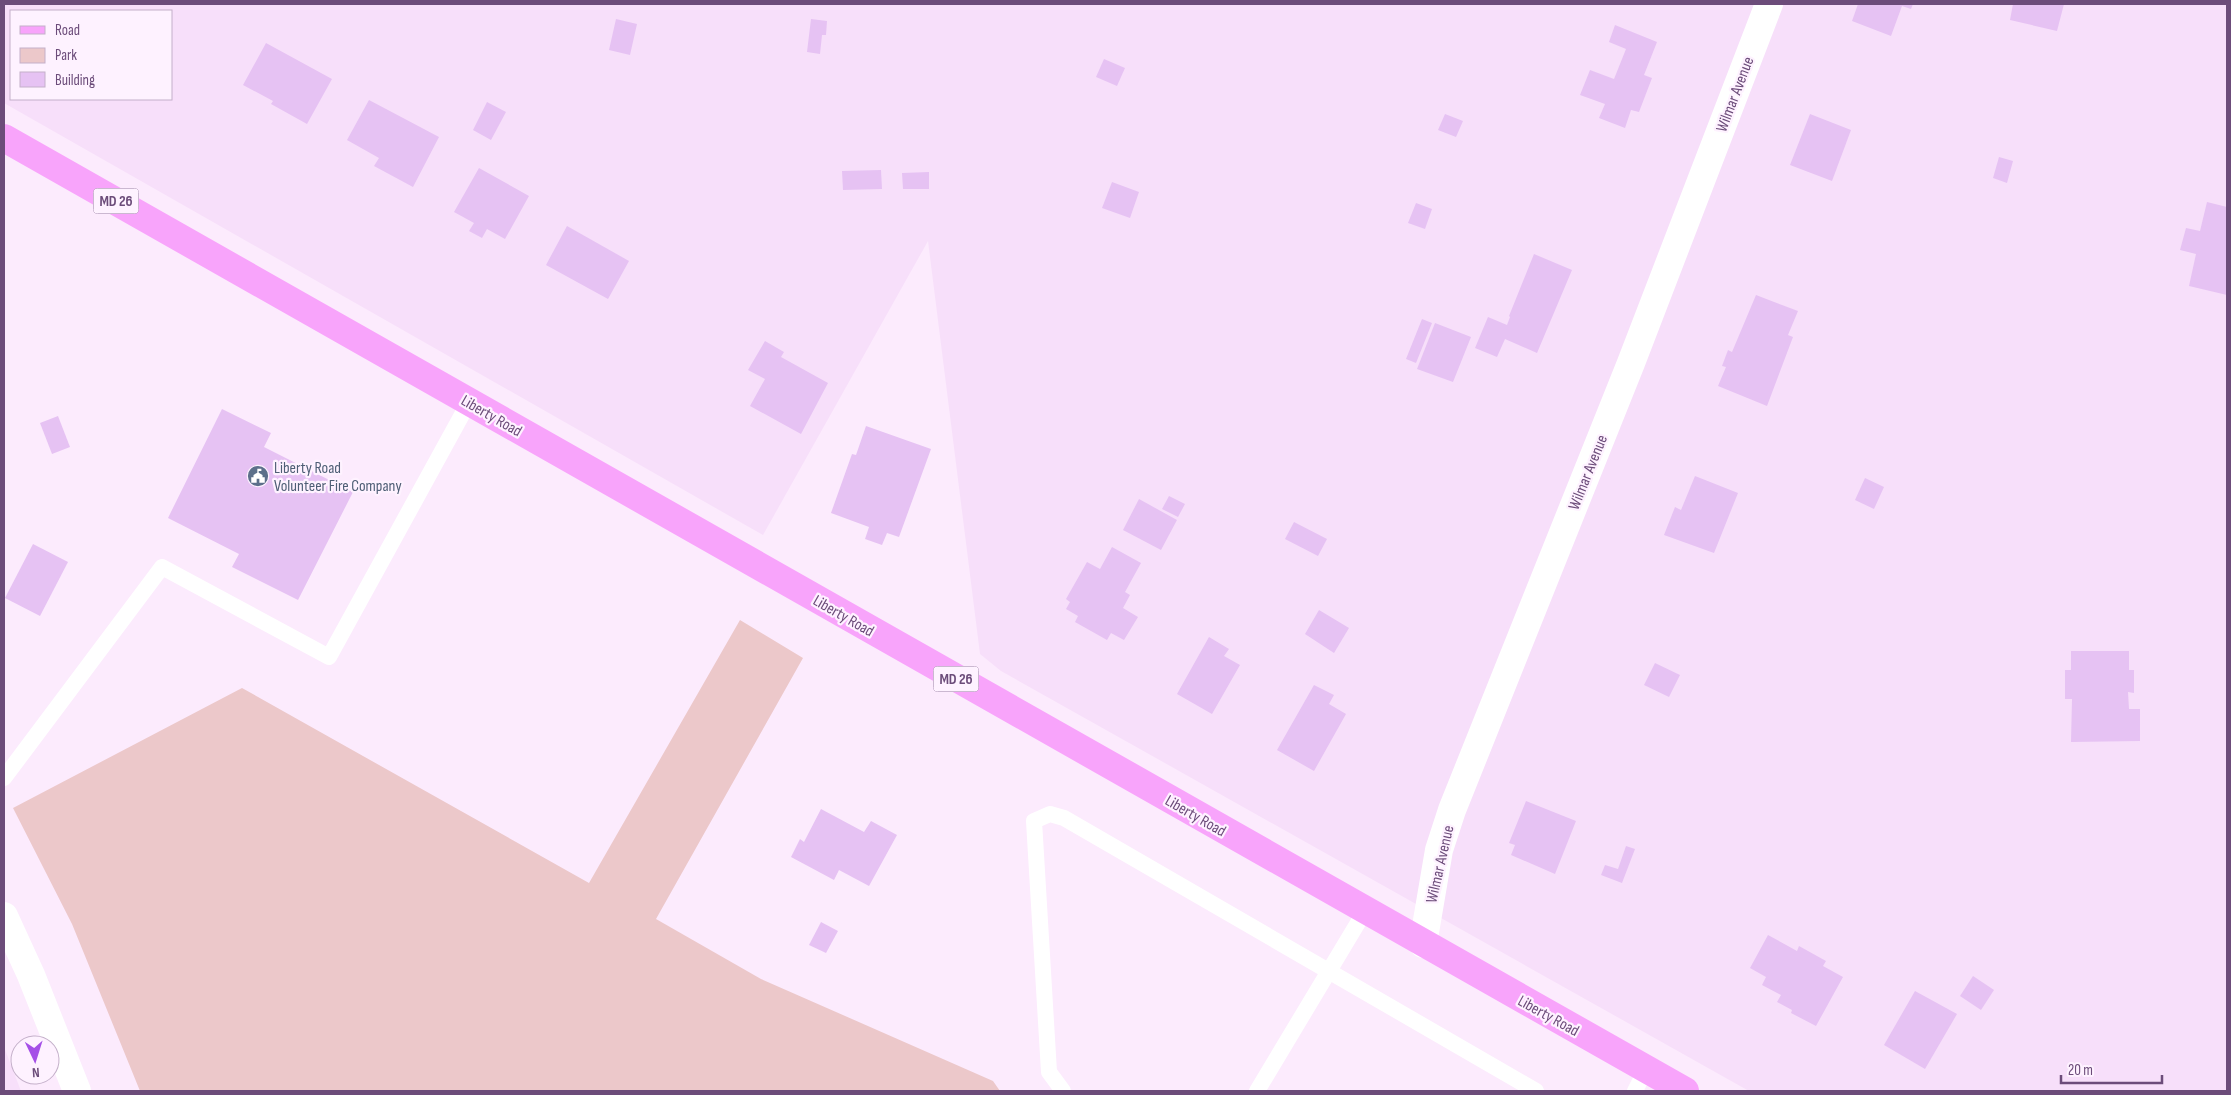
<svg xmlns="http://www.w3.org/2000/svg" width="2231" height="1095" font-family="'Sofia Sans Condensed',sans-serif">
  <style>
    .residential { fill: #f7dffa; fill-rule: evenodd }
    .green { fill: #ecc8ca }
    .building { fill: #e6c2f3 }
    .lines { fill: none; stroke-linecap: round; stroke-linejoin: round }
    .lane { stroke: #fff; stroke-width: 16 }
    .street { stroke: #fff; stroke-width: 28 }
    .secondary { stroke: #fff; stroke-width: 28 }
    .primary { stroke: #f8a4fb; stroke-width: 28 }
    .labels { text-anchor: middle; stroke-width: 4.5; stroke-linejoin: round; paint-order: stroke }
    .shield { fill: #fef2ff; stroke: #987ea2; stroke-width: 1 }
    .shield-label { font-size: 15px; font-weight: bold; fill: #6c4c7a }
    .street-label { font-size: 16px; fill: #6c4c7a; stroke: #fef2ff }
    .service-label { font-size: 16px; fill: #4e5e75; stroke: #fef2ff; text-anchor: start }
  </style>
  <rect width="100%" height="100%" fill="#fcebfd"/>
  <g class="residential">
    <path d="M4,4H2227V1091H1749L1001,671L980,654L928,241L763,535L4,103ZM11,11H171V99H11Z"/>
    <path d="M4,1047L21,1091H4Z"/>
  </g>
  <path class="green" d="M740,620L803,658L656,919L761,979L993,1081L1000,1091H140L72,924L13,808L242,688L589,883Z"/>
  <g class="building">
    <path d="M1858,4H1913L1911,9L1902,6L1891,36L1852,21Z"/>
    <path d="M2013,4H2064L2057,31L2010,20Z"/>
    <path d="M616,19L637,24L630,55L609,50Z"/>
    <path d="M811,19L827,21L826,35H822L820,54L807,52Z"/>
    <path d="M1615,25L1657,42L1644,75L1652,78L1639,112L1631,110L1625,128L1599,118L1605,104L1580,95L1590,70L1614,79L1626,49L1609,42Z"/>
    <path d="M266,43L332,79L307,124L271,104L273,101L243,85Z"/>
    <path d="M1104,59L1125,68L1117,86L1096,77Z"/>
    <path d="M369,100L439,137L413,187L374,166L379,158L347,140Z"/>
    <path d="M487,102L506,112L491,140L473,130Z"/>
    <path d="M1445,114L1463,121L1456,137L1438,130Z"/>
    <path d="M1810,114L1851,130L1832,181L1790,165Z"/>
    <path d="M1999,157L2013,161L2007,183L1993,178Z"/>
    <path d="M479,168L529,196L505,239L487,229L482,238L469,231L474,223L454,212Z"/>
    <path d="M881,170L882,189L843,190L842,171Z"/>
    <path d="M929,172V189H903L902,173Z"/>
    <path d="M1112,182L1139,192L1130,218L1102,208Z"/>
    <path d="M2207,202L2227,207V295L2189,286L2196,254L2180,250L2186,228L2200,231Z"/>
    <path d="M1416,203L1432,209L1425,229L1408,223Z"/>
    <path d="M567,226L629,261L608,299L546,265Z"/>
    <path d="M1534,254L1572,270L1537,353L1505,339L1497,357L1475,348L1488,317L1507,325L1510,317L1509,316Z"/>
    <path d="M1756,295L1798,311L1788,335L1793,337L1767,406L1718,386L1726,367L1722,366L1728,350L1732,352Z"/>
    <path d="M1422,319L1432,323L1416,363L1406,359Z"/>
    <path d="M1435,323L1471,337L1453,382L1417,369Z"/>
    <path d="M765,341L784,352L781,357L828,383L801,434L750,406L765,379L748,370Z"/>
    <path d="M222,409L271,433L264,447L353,492L298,600L232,567L239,554L168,518Z"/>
    <path d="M58,416L70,447L52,454L40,423Z"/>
    <path d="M866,426L931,449L899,537L887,533L882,545L865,539L869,527L831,513L852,454L856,455Z"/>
    <path d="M1695,476L1738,493L1714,553L1664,535L1675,507L1681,510Z"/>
    <path d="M1865,478L1884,487L1874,509L1855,500Z"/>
    <path d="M1169,496L1185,504L1178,517L1162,509Z"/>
    <path d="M1139,499L1177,520L1161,550L1123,530Z"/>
    <path d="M1294,522L1327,539L1318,556L1285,539Z"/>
    <path d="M33,544L68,562L40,616L5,598Z"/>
    <path d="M1112,547L1141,563L1125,592L1130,595L1123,608L1138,617L1124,640L1111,633L1107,640L1075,622L1078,616L1066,609L1070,602L1066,599L1087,562L1100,569Z"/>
    <path d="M1319,610L1349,628L1334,653L1305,634Z"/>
    <path d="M1209,637L1229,649L1224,656L1240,665L1212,714L1177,694Z"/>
    <path d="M2071,651H2129V670H2134V693L2128,692L2129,709H2140V741L2071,742L2072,699H2065V670H2071Z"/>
    <path d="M1655,663L1680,675L1669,697L1644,685Z"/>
    <path d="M1314,685L1334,695L1329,704L1346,714L1314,771L1277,750Z"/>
    <path d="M1526,801L1576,821L1555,874L1511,855L1515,845L1509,843Z"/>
    <path d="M821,809L864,832L871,821L897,835L869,886L839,870L834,880L791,857L800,839L804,842Z"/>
    <path d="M1626,846L1635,849L1622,883L1601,875L1605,865L1618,869Z"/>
    <path d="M821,922L838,931L826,953L809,945Z"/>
    <path d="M1768,935L1797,951L1799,946L1826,961L1823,966L1843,977L1816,1026L1791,1013L1792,1010L1777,1002L1781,995L1762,985L1766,977L1750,968Z"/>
    <path d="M1973,976L1994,990L1981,1010L1960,996Z"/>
    <path d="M1915,991L1957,1014L1925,1069L1884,1045Z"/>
  </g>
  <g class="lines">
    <g class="lane">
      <path d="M4,778L162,567L329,657L469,402"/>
      <path d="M1063,1091L1049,1072L1034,821L1050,814L1064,818L1536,1091"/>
      <path d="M1257,1091L1365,911"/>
      <path d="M1635,1091L1646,1069"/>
    </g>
    <path class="street" d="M1423,944L1439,850L1452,810L1631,363L1769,4"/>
    <path class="secondary" d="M4,916L31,975L77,1091"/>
    <path class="primary" d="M4,138L1685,1091"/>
  </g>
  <defs>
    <g id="civic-disc" transform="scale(1.125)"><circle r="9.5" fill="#5c6f8a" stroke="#fef2ff"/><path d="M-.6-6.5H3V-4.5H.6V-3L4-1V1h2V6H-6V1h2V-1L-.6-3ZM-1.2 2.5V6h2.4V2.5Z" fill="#fff"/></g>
  </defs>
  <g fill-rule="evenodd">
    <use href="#civic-disc" x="258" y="476"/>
  </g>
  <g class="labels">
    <g class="shield">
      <rect x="93.5" y="188.5" width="45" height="25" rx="4"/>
      <rect x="933.5" y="666.5" width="45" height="25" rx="4"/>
    </g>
    <g class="shield-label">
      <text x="116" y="206">MD 26</text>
      <text x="956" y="684">MD 26</text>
    </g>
    <g class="street-label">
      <text transform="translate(1734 94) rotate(-69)" y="6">Wilmar Avenue</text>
      <text transform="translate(492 415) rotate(30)" y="6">Liberty Road</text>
      <text transform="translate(1587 472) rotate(-68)" y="6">Wilmar Avenue</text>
      <text transform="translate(844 615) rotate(30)" y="6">Liberty Road</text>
      <text transform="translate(1196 815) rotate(30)" y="6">Liberty Road</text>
      <text transform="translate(1439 864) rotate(-77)" y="6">Wilmar Avenue</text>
      <text transform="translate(1549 1015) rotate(29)" y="6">Liberty Road</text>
    </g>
    <g class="service-label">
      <text x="274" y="473">Liberty Road<tspan x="274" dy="18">Volunteer Fire Company</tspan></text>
    </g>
  </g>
  <rect width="2231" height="1095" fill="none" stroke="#6c4c7a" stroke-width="10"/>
  <rect x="10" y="10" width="162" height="90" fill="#fef2ff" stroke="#c4b0ca"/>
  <rect x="20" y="26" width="25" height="8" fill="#f8a4fb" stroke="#c4b0ca"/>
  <text x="55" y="35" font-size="15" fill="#6c4c7a">Road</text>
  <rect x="20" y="48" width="25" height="15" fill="#ecc8ca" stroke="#c4b0ca"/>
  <text x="55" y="60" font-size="15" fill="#6c4c7a">Park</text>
  <rect x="20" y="72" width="25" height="15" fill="#e6c2f3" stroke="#c4b0ca"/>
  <text x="55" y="85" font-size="15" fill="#6c4c7a">Building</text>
  <g transform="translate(35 1060) rotate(176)"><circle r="24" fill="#fef2ff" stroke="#c4b0ca"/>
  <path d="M0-4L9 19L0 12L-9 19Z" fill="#a550e7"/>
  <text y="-8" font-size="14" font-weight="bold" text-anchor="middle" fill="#6c4c7a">N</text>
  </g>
  <path d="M2061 1075v8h101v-8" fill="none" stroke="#6c4c7a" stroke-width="2.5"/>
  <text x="2068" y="1075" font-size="15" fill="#6c4c7a" stroke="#fef2ff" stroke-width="4" paint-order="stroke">20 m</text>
</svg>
